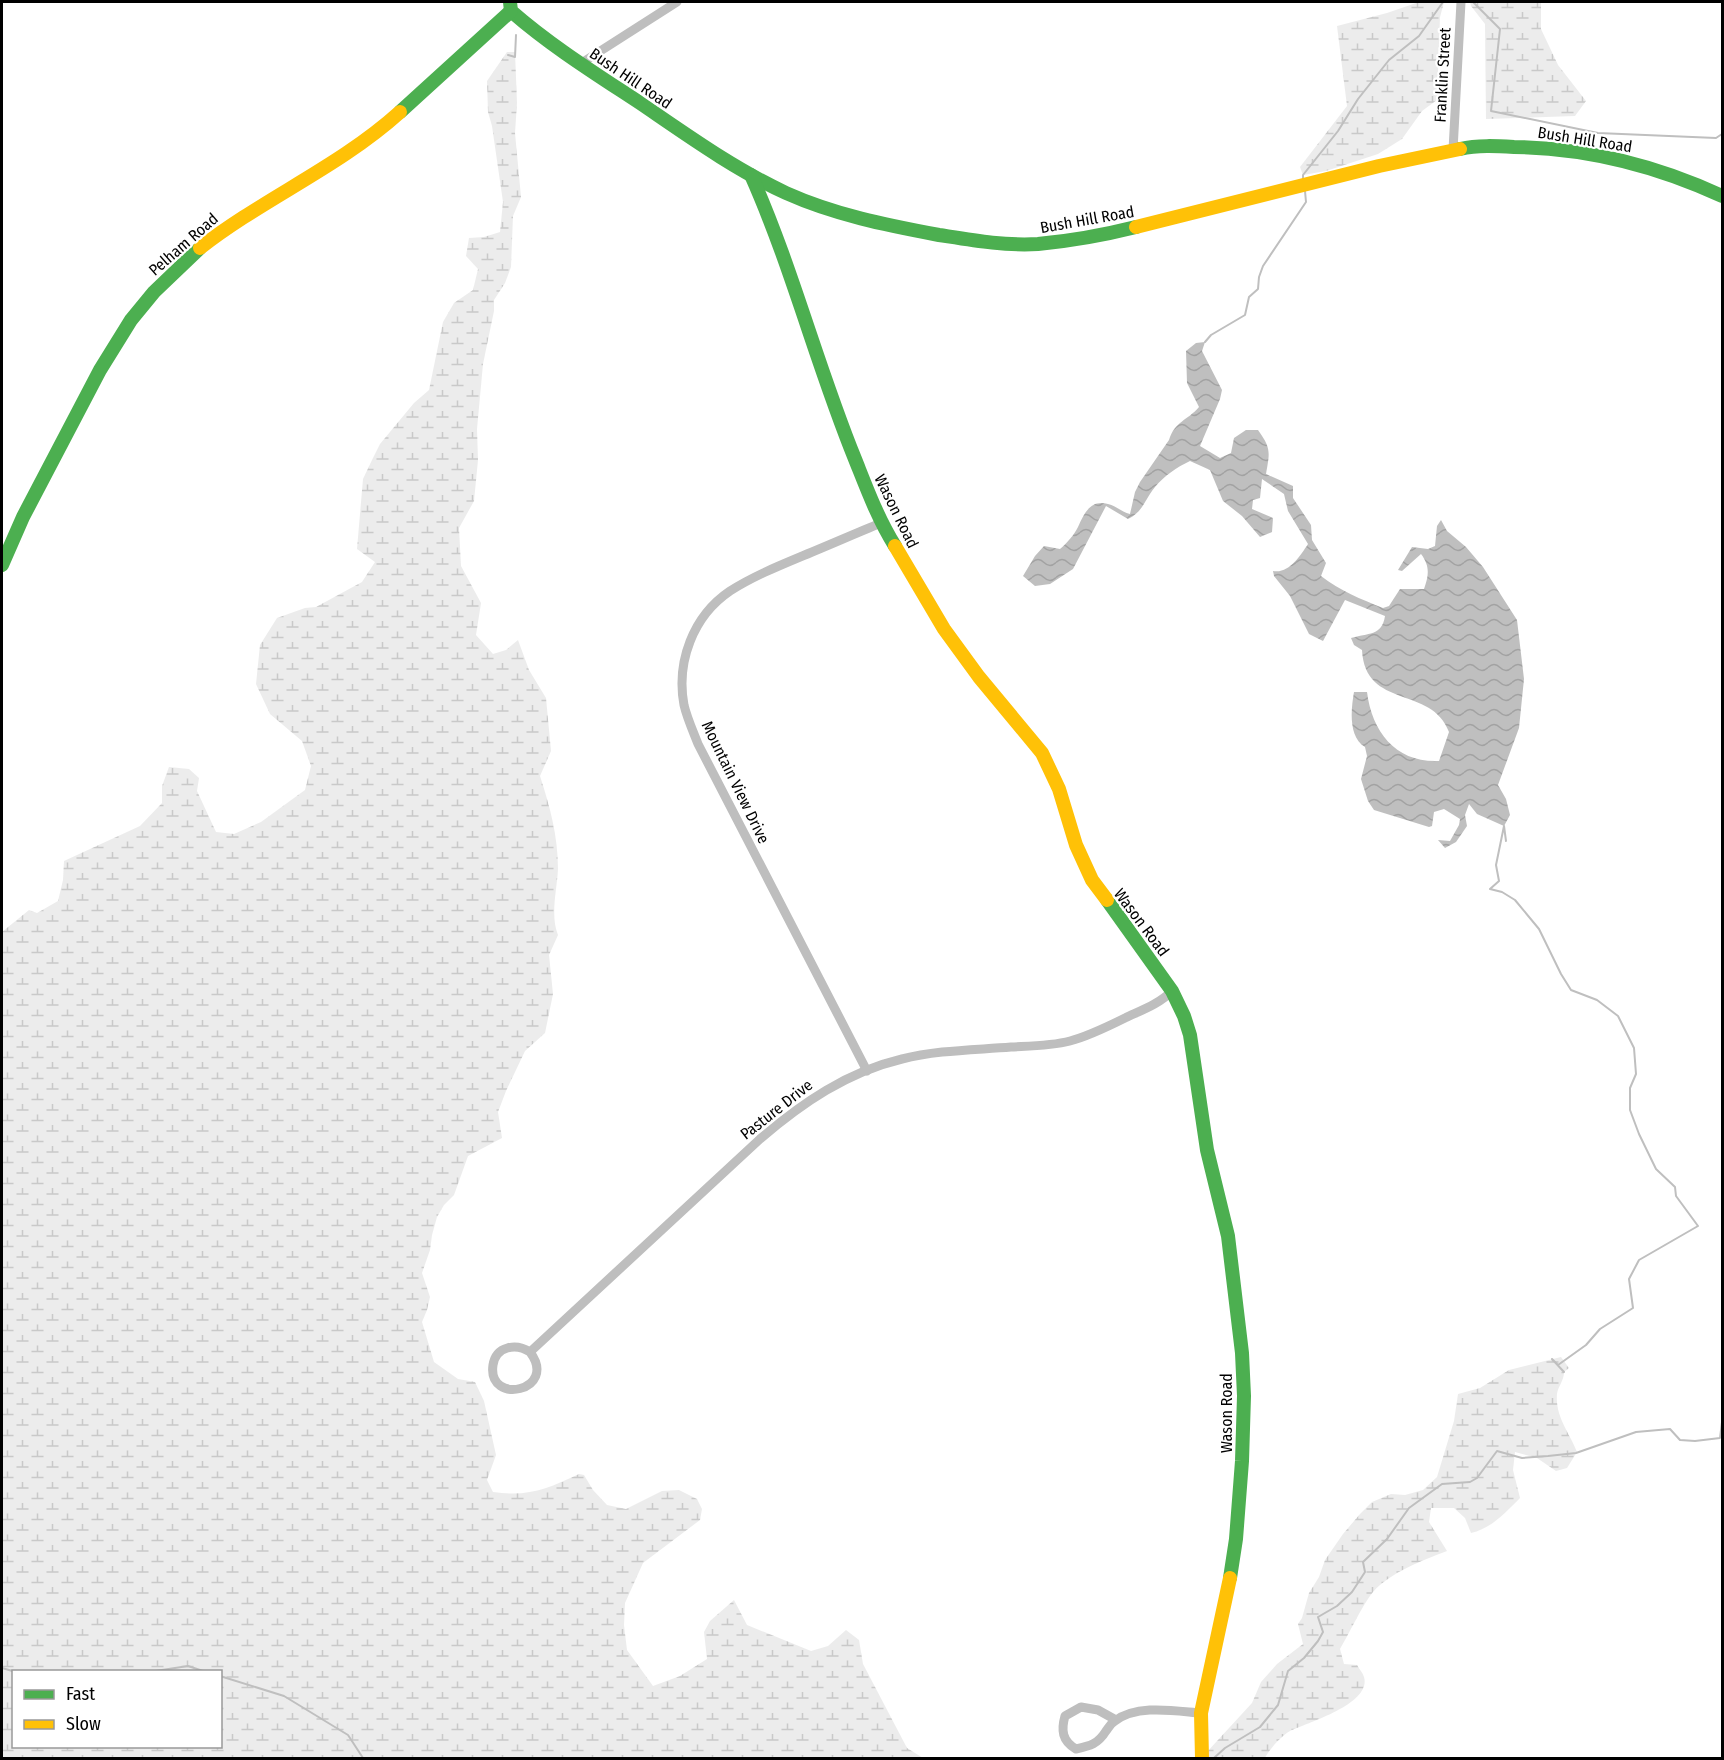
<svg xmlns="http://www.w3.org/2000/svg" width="1724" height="1760" font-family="'Fira Sans Condensed',sans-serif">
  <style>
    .wetland { fill: url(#wetland-marsh); fill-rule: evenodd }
    .water { fill: url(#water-waves) }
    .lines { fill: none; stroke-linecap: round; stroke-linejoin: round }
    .stream { stroke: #bfbfbf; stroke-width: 2 }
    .street { stroke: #bebebe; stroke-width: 9 }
    .fast { stroke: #4caf50; stroke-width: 14 }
    .slow { stroke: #ffc107; stroke-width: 14 }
    .labels { text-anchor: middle; stroke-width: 4.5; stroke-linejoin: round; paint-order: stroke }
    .street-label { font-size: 16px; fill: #000; stroke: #fff }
  </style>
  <defs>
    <pattern id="wetland-marsh" width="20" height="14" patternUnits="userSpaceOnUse" patternTransform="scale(1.5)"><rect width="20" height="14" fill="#ececec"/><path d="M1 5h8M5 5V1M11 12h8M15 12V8" fill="none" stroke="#c9c9c9"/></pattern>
    <pattern id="water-waves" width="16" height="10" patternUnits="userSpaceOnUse" patternTransform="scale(1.5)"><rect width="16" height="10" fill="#bfbfbf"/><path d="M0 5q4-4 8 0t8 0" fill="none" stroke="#a2a2a2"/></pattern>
  </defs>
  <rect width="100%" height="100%" fill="#fff"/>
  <g class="wetland">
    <path d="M1419,2H1444L1440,17L1437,100L1422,111L1402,139L1378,154L1326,171L1303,175L1300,167L1347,106L1337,26L1387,13Z"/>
    <path d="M1470,2H1541V29L1558,65L1586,101L1575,116L1486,119L1485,24L1471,6Z"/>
    <path d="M507,52H515L517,103L515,133L521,197L513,216L511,267L505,283L494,300V311L483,364L477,429L478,460L474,501L459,528L461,566L481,603L476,635L493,654L506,650L518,640L529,670L546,698L551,751L540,776C550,807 558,836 558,869C557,890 550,915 558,935L549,955L553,994L545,1033L525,1051L506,1091L498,1112L502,1138L468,1156L454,1195L444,1205L437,1217L432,1235L430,1250L422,1273L430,1297L427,1310L422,1322L434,1362L458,1379L475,1382L484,1401L496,1455L487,1480L493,1492C529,1497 547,1489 579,1474L584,1475L593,1490L607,1505L626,1509L662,1491L679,1490L697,1499L702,1509L700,1520L643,1563L625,1603L624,1625L627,1650L653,1686L680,1676L707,1659L704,1632L710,1621L734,1600L747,1625L811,1651L828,1646L846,1630L859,1640L863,1664L907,1748L923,1758H2V932L29,910L37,913L58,901L63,880L64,861L140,826L162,803V786L169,767L189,769L199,778L197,791L216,832L234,834L261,822L305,790L311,766L302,741L270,714L256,684L260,645L277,618L305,608L316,607L362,582L375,562L357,549L363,479L372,460L380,444L414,403L429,390L443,322L454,303L473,290L478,269L466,256L469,238L484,237L500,232L503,202L492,126L488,112L487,81ZM14,1672H220V1746H14Z"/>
    <path d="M1561,1357L1569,1368L1564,1372C1564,1381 1558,1386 1557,1394C1555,1417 1570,1433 1577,1452L1567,1468L1556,1471L1537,1458L1515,1452L1513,1470L1520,1498C1505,1513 1492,1528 1471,1533L1465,1518L1454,1508H1431L1429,1522L1447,1551C1423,1560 1391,1572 1373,1592C1363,1604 1349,1634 1340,1649L1344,1664L1357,1665C1359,1669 1363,1673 1364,1677C1372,1704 1307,1723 1290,1731C1281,1736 1269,1750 1265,1758H1206V1753L1252,1703L1261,1682L1277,1664L1303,1644L1298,1624L1302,1618L1309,1593L1319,1577L1325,1560L1343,1534L1360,1514L1372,1502L1391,1494L1405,1495L1423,1490L1437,1477L1454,1421L1458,1394L1480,1388L1509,1370Z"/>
  </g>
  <path class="water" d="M1205,342L1202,351L1222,390L1220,399L1200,446L1220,458L1231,453L1234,438L1246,430H1258C1271,448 1270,452 1266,474L1293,486V498L1311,525L1312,540L1326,563L1321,576C1340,591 1361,599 1383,608L1389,606L1400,589H1424C1429,575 1430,566 1421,554L1402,571L1398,570L1412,547L1428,549L1435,546L1437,526L1441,520L1447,531L1466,547L1483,567L1517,620L1524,679L1519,728L1498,785L1506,799L1510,815L1504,826L1477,814L1469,804L1465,815L1467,826L1456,842L1445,848L1438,840L1450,841L1459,825L1460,819L1444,809L1434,812L1432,826L1429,827L1374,810L1368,801L1361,779L1367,756L1365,747C1348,737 1351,709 1354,692H1367C1372,733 1397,763 1439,761L1449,732C1432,685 1365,710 1362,650L1354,645L1351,638C1368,633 1382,636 1385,616L1345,600L1323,641L1309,634L1290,596L1274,576L1273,571C1289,574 1300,556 1308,544L1288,511L1284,494L1262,479L1260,498L1253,500L1252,509L1273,518L1272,532L1260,537L1242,516L1223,501L1210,470L1190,461C1177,467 1164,476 1155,487C1145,499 1143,512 1128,519L1106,506L1073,569L1050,584L1035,586L1023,576L1035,556L1044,546L1060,549C1067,543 1074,535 1078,527C1084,514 1090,499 1108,504C1116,506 1122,512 1130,514L1135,492L1140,482L1169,440C1175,421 1187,421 1199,407L1187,383L1186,351L1196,343Z"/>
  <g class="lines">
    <g class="stream">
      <path d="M1473,2L1500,29L1491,111L1598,133L1716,138L1722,134"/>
      <path d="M508,55L515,57L516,35"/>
      <path d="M1303,179V175L1338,131L1358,99L1389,60L1419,36L1443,2"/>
      <path d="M1205,342L1211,335L1245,315L1249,297L1258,289L1259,277L1263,266L1306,202L1305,191"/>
      <path d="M1506,841L1504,826L1496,865L1499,881L1490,889L1502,892L1515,900L1539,929L1561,974L1571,990L1597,1000L1618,1016L1634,1048L1636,1074L1630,1088V1110L1639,1134L1656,1169L1675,1187L1676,1196L1698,1226L1639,1260L1629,1279L1633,1308L1600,1329L1586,1345L1558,1365L1552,1359L1564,1372"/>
      <path d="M2,1668L16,1672"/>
      <path d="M149,1672L188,1666L206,1672"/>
      <path d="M220,1676L284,1696L348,1735L363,1758"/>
      <path d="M1214,1758L1225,1748L1260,1727L1278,1705L1288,1671L1304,1658L1318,1641L1323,1632L1318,1617L1337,1606L1352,1592L1365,1572L1363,1562L1387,1539L1409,1508L1442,1484L1470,1482L1477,1478L1497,1451L1522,1458L1548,1456L1576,1453L1636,1432L1670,1429L1680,1440L1695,1441L1720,1438L1722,1422"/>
    </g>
    <g class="street">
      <path d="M580,64L677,2"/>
      <path d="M1453,150L1461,2"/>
      <path d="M867,1071L698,744C693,731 687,718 684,705C676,662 693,616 730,591C752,577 776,567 800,557C827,546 854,534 881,523"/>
      <path d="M530,1352C559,1391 487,1406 493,1365C496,1346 516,1343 530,1352L760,1139C802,1103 847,1072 902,1059C937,1050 975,1050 1011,1047C1030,1046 1051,1046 1070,1041C1089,1036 1107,1027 1125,1018C1142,1010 1159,1004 1172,991"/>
      <path d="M1116,1720L1098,1710L1081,1707L1065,1716C1061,1730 1062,1741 1076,1749C1090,1746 1098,1744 1106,1731C1109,1727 1110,1724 1115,1721C1137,1704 1175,1711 1201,1713"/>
    </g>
    <g class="fast">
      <path d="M510,2L511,11C551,46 596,74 640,103C687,135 734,169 786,193C835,215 886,225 939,235C971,240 1004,246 1038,244C1070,241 1104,235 1136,227"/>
      <path d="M400,112L511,11"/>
      <path d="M1460,149C1478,145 1496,146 1514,147C1587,148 1657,166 1722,196"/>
      <path d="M751,175C792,267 817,366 855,459C867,489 878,519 895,546"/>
      <path d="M2,565L23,517L100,370L131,320L154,292L200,248"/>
      <path d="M1107,900L1172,991L1184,1016L1190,1035L1207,1150L1228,1236L1242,1353L1244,1396L1242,1461L1236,1539L1230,1578"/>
    </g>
    <g class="slow">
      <path d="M1136,227L1379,166L1460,149"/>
      <path d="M200,248C264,198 339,167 400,112"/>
      <path d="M895,546L944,629L979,677L1042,753L1059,789L1076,845L1092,880L1107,900"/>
      <path d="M1202,1758L1201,1713L1230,1578"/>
    </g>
  </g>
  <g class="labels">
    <g class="street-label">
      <text transform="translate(1442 75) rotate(-87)" y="6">Franklin Street</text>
      <text transform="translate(631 78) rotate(34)" y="6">Bush Hill Road</text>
      <text transform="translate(1585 139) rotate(9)" y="6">Bush Hill Road</text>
      <text transform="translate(1087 219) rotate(-10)" y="6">Bush Hill Road</text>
      <text transform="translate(183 244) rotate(-41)" y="6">Pelham Road</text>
      <text transform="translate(897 511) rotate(64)" y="6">Wason Road</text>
      <text transform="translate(736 782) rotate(64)" y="6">Mountain View Drive</text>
      <text transform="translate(1142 922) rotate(53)" y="6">Wason Road</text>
      <text transform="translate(776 1109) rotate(-38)" y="6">Pasture Drive</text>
      <text transform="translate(1226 1413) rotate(-90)" y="6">Wason Road</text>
    </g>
  </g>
  <rect width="1724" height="1760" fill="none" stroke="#000000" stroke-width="6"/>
  <rect x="12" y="1670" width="210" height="78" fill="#ffffff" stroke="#999999" stroke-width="1.5"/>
  <rect x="24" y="1690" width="30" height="9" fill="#4caf50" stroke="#999999" stroke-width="1.5"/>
  <text x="66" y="1700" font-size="18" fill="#000000">Fast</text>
  <rect x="24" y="1720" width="30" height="9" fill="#ffc107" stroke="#999999" stroke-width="1.5"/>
  <text x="66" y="1730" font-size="18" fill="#000000">Slow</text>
</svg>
